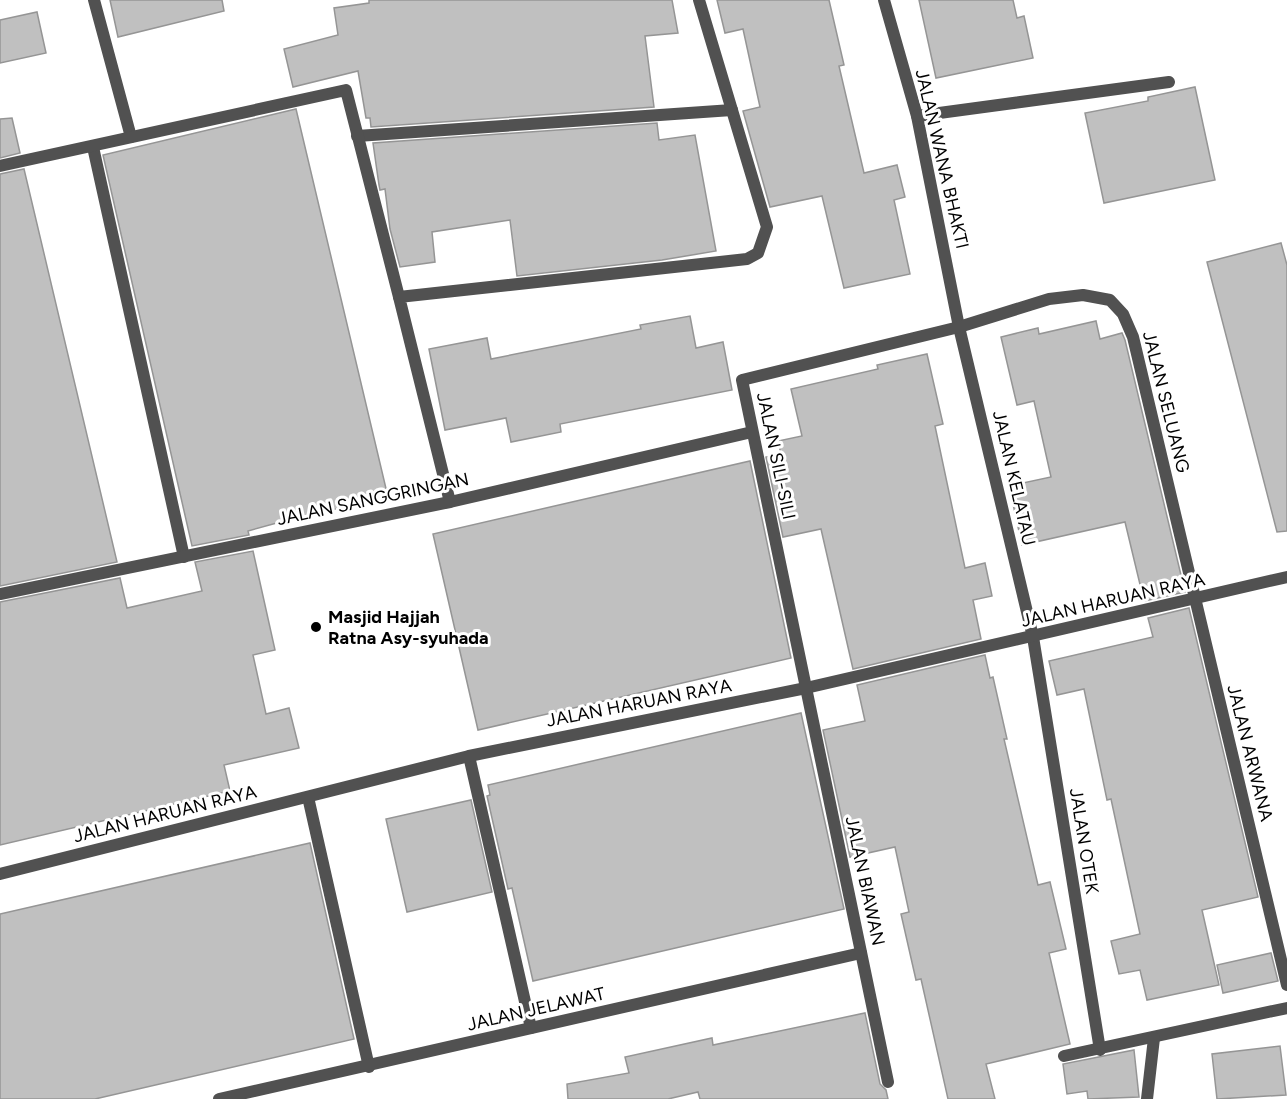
<svg xmlns="http://www.w3.org/2000/svg" width="1287" height="1099" font-family="Figtree,sans-serif">
  <style>
    .building { fill: #c0c0c0; stroke: #959595; stroke-width: 1.5 }
    .lines { fill: none; stroke-linecap: round; stroke-linejoin: round }
    .minor { stroke: #515151; stroke-width: 12 }
    .poi-dot { fill: #000; stroke: #fff; stroke-width: 2 }
    .labels { text-anchor: middle; stroke-width: 6; stroke-linejoin: round; paint-order: stroke }
    .street-label { font-size: 18px; fill: #000; stroke: #fff }
    .poi-label { font-size: 18px; font-weight: bold; fill: #000; stroke: #fff; text-anchor: start }
  </style>
  <rect width="100%" height="100%" fill="#fff"/>
  <g class="building">
    <path d="M110,0H222L224,11L118,37Z"/>
    <path d="M369,0H672L678,33L645,36L654,107L371,127L370,118H366L358,71L293,87L284,49L338,35L334,8L369,3Z"/>
    <path d="M717,0H829L844,65L839,66L864,173L897,165L905,197L894,200L910,274L844,288L822,196L770,207L743,111L760,107L743,29L725,33Z"/>
    <path d="M919,0H1013L1017,18L1024,16L1033,58L936,78Z"/>
    <path d="M37,12L46,53L0,63V20Z"/>
    <path d="M1195,87L1215,180L1104,203L1085,113L1148,101V97Z"/>
    <path d="M296,109L388,497L284,521L248,531L249,535L192,546L103,155Z"/>
    <path d="M12,118L20,153L0,158V119Z"/>
    <path d="M657,123L659,140L695,135L716,251L662,260L517,276L510,220L432,232L435,262L400,267L390,229L385,189L380,190L379,185L373,143Z"/>
    <path d="M24,169L117,562L0,586V174Z"/>
    <path d="M1281,243L1287,265V531L1277,532L1207,262Z"/>
    <path d="M690,316L696,348L723,342L732,390L560,424L561,432L511,442L506,418L445,430L429,349L487,338L491,359L641,329L640,325Z"/>
    <path d="M1096,321L1100,339L1122,333L1125,340L1185,592L1144,601L1125,522L1022,545L1009,486L1051,477L1034,401L1017,405L1001,337L1038,328L1039,334Z"/>
    <path d="M927,354L943,424L935,426L965,568L985,563L992,596L973,600L981,639L853,669L821,529L783,537L766,457L781,454L778,441L802,436L791,389L878,369L877,365Z"/>
    <path d="M750,461L791,658L478,730L433,534Z"/>
    <path d="M253,551L275,650L253,655L266,714L289,708L299,748L224,765L230,791L0,845V602L120,578L127,608L202,591L195,562Z"/>
    <path d="M1189,608L1258,897L1202,910L1219,985L1147,1000L1140,970L1119,974L1111,941L1140,934L1111,799L1107,800L1084,689L1057,695L1049,661L1153,637L1148,618Z"/>
    <path d="M985,655L990,678L993,677L1007,739H1004L1038,885L1050,882L1066,949L1049,953L1070,1044L986,1064L995,1099H948L921,979L916,980L901,914L909,912L895,847L850,857L823,730L865,721L857,685Z"/>
    <path d="M801,713L844,909L533,981L512,888L508,889L487,796L490,795L488,785Z"/>
    <path d="M471,800L492,892L407,912L386,819Z"/>
    <path d="M310,843L354,1039L95,1099H0V914Z"/>
    <path d="M1271,953L1278,981L1223,993L1217,965Z"/>
    <path d="M865,1013L880,1084L886,1090L888,1099H700L698,1092L668,1099H568L567,1084L629,1073L625,1057L712,1038L713,1045Z"/>
    <path d="M1280,1046L1286,1095L1217,1099L1212,1054Z"/>
    <path d="M1134,1050L1139,1097L1088,1099L1087,1091L1067,1094L1063,1064Z"/>
  </g>
  <g class="lines">
    <g class="minor">
      <path d="M94,0L131,137"/>
      <path d="M884,0L917,116L959,327L1033,637L1100,1050"/>
      <path d="M917,116L1169,82"/>
      <path d="M357,136L732,110"/>
      <path d="M93,147L184,557"/>
      <path d="M0,166L346,90L399,297"/>
      <path d="M450,502L399,297L747,259L758,253L767,227L699,0"/>
      <path d="M0,594L450,502L752,432"/>
      <path d="M469,756L531,1028"/>
      <path d="M308,797L369,1067"/>
      <path d="M0,874L469,756L806,688L1287,577"/>
      <path d="M1064,1056L1287,1008"/>
      <path d="M888,1082L742,380L959,327L1049,299L1083,295L1110,300L1123,314L1133,337L1287,985"/>
      <path d="M219,1099L861,953"/>
      <path d="M1147,1099L1154,1038"/>
    </g>
  </g>
  <circle class="poi-dot" cx="316" cy="627" r="6"/>
  <g class="labels">
    <g class="street-label">
      <text transform="translate(942 159) rotate(77)" y="6">JALAN WANA BHAKTI</text>
      <text transform="translate(1166 402) rotate(76)" y="6">JALAN SELUANG</text>
      <text transform="translate(776 456) rotate(78)" y="6">JALAN SILI-SILI</text>
      <text transform="translate(1014 478) rotate(77)" y="6">JALAN KELATAU</text>
      <text transform="translate(373 499) rotate(-12)" y="6">JALAN SANGGRINGAN</text>
      <text transform="translate(1113 600) rotate(-13)" y="6">JALAN HARUAN RAYA</text>
      <text transform="translate(639 703) rotate(-11)" y="6">JALAN HARUAN RAYA</text>
      <text transform="translate(1250 753) rotate(76)" y="6">JALAN ARWANA</text>
      <text transform="translate(165 814) rotate(-14)" y="6">JALAN HARUAN RAYA</text>
      <text transform="translate(1084 841) rotate(81)" y="6">JALAN OTEK</text>
      <text transform="translate(865 881) rotate(78)" y="6">JALAN BIAWAN</text>
      <text transform="translate(536 1009) rotate(-13)" y="6">JALAN JELAWAT</text>
    </g>
    <g class="poi-label">
      <text x="328" y="623">Masjid Hajjah<tspan x="328" dy="21">Ratna Asy-syuhada</tspan></text>
    </g>
  </g>
</svg>
